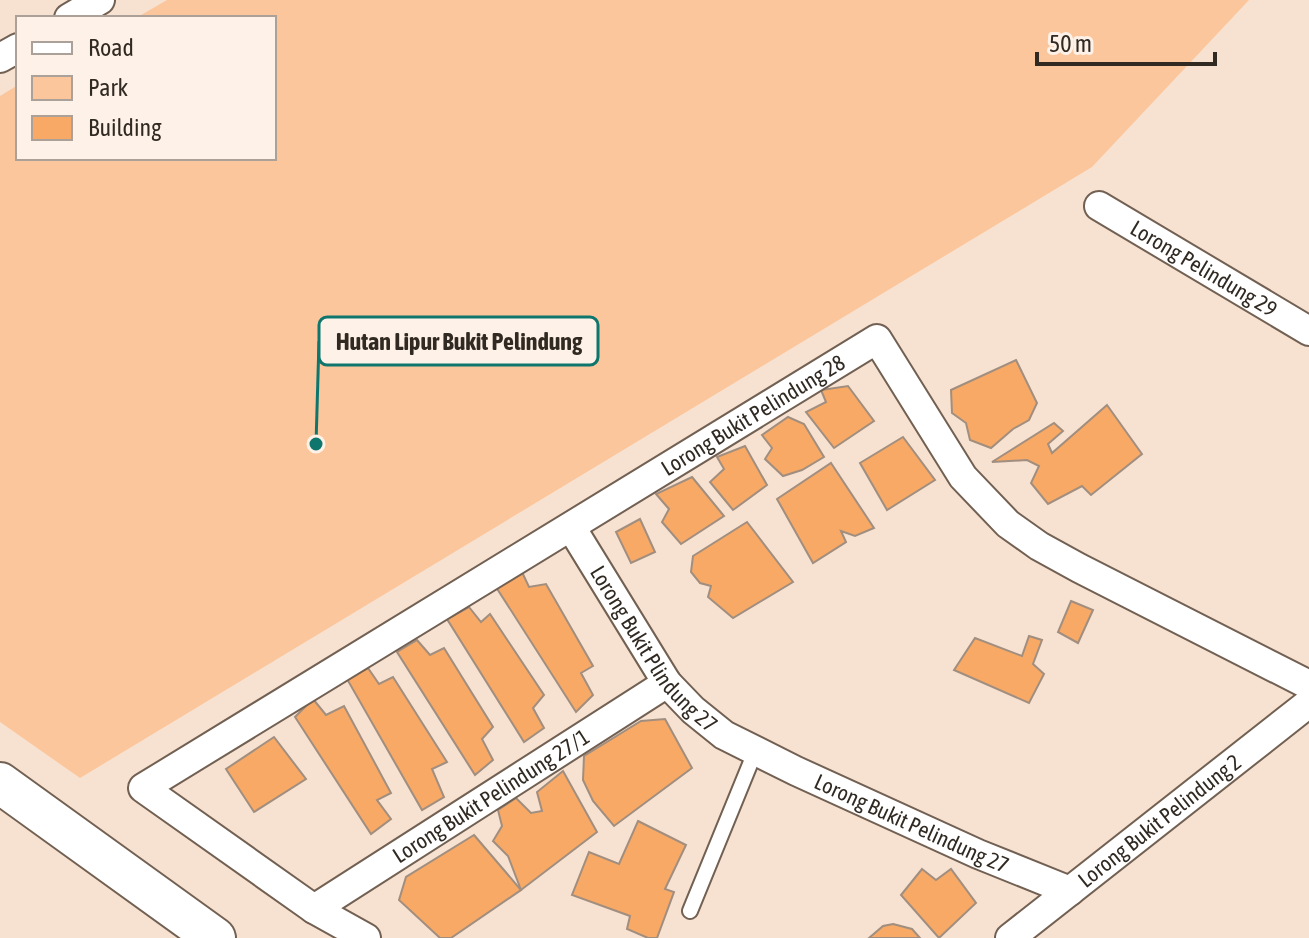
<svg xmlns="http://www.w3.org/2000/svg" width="1309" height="938" font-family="'Asap Condensed',sans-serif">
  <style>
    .green { fill: #fbc69b }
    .building { fill: #f8a965; stroke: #a18e7f; stroke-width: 2 }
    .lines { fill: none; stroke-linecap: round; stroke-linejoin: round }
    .lane-casing { stroke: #726052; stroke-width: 18 }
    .street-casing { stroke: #726052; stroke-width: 32 }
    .secondary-casing { stroke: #726052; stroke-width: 44 }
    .lane { stroke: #fff; stroke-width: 14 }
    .street { stroke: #fff; stroke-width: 28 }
    .secondary { stroke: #fff; stroke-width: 40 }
    .labels { text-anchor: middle; stroke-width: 6; stroke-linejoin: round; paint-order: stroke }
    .street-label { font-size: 22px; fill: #312a23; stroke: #fef1e7 }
    .leader { fill: none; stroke: #0f766e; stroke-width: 3 }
    .callout-dot { fill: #0f766e; stroke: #fef1e7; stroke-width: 3 }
    .callout { fill: #fef1e7; stroke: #0f766e; stroke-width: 3 }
    .callout-label { font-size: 24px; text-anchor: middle; font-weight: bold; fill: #312a23 }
  </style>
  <rect width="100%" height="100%" fill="#f7e2d2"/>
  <path class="green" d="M167,0H1249L1092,167L80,778L0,722V96L18,85V158H274V18H136Z"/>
  <g class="building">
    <path d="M1016,360L1037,403L1029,420L1013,429L991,448L970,440L966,423L952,413L951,390Z"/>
    <path d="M848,386L874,421L834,448L806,412L826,402L821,390Z"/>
    <path d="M1107,405L1142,454L1091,495L1082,486L1048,504L1031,483L1039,466L1027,460L992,462L1054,423L1063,431L1048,444L1052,453Z"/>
    <path d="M788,417L804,424L824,457L802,470L783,476L765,459L772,448L762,435Z"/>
    <path d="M903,437L935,480L887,510L860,463Z"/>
    <path d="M745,446L767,485L733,510L710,482L724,469L717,457Z"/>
    <path d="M831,463L874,528L855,536L841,531L846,542L813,563L777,499Z"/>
    <path d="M692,477L724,516L681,544L662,522L669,509L656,494Z"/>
    <path d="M640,519L655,552L631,563L616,532Z"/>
    <path d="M747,522L793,582L733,618L708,597L711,586L700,583L691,572L693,556Z"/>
    <path d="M522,572L529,587L546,584L593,666L581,673L593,695L576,712L496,587Z"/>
    <path d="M1071,601L1093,610L1078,643L1058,632Z"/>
    <path d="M469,607L481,622L490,614L544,695L533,708L544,728L524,742L447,619Z"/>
    <path d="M1029,636L1042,640L1033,664L1044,674L1029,703L954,670L975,638L1022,656Z"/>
    <path d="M417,640L430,655L444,648L493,727L482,739L493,760L475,775L397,652Z"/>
    <path d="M368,668L379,684L393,677L447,762L432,769L444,797L422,810L347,679Z"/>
    <path d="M313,699L326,715L344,706L391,793L377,800L391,819L371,834L295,717Z"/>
    <path d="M665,719L692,768L614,826L593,801L583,780L584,756L641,721Z"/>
    <path d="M274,737L306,779L254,812L226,769Z"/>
    <path d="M563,771L597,832L521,890L508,856L493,841L502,826L498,810L516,798L531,813L542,811L537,792Z"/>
    <path d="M638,821L686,845L665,889L674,892L657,938H648L627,929L630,916L572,895L589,852L619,864Z"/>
    <path d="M474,835L521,890L451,938H440L399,900L406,877Z"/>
    <path d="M922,869L936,880L951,869L976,903L939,938L901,895Z"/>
    <path d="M893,924L912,929L920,938H869L883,926Z"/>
  </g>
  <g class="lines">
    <g class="lane-casing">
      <path id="lane" d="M690,911L755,752"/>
    </g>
    <g class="street-casing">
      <g id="street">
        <path d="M69,18L100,0"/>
        <path d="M0,58L18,48"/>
        <path id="s1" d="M1099,206L1309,331"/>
        <path id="s2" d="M571,527L667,683L693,710L724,735L796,771L978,854L1070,891"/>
        <path id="s3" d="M314,909L667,683"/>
        <path id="s4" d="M366,938L314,909L143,788L877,339L963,477L1008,524L1039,546L1079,568L1309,685"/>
        <path id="s5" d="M1010,938L1309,703"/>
      </g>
    </g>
    <g class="secondary-casing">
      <path id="secondary" d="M0,783L215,938"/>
    </g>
    <use href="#lane" class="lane"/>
    <use href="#street" class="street"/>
    <use href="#secondary" class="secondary"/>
  </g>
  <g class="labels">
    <g class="street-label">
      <text dy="8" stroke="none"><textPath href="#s1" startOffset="122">Lorong Pelindung 29</textPath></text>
      <text dy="8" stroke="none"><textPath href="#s4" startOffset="984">Lorong Bukit Pelindung 28</textPath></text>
      <text dy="8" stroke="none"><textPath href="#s2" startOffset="148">Lorong Bukit Plindung 27</textPath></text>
      <text dy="8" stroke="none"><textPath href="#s3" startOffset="210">Lorong Bukit Pelindung 27/1</textPath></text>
      <text dy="8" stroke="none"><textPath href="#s5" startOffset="190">Lorong Bukit Pelindung 2</textPath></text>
      <text dy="8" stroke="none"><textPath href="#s2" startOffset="468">Lorong Bukit Pelindung 27</textPath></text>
    </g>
  </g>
  <path class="leader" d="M316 444L319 341"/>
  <circle class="callout-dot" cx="316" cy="444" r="8"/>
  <rect class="callout" x="319" y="317" width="279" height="48" rx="8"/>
  <g class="callout-label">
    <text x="459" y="350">Hutan Lipur Bukit Pelindung</text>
  </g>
  <rect x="16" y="16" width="260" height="144" fill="#fef1e7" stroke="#aca199" stroke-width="2"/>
  <rect x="32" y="42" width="40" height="12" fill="#ffffff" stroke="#aca199" stroke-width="2"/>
  <text x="88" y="56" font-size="24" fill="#312a23">Road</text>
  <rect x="32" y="76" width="40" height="24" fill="#fbc69b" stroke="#aca199" stroke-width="2"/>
  <text x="88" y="96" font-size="24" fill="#312a23">Park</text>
  <rect x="32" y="116" width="40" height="24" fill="#f8a965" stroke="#aca199" stroke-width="2"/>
  <text x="88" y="136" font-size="24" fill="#312a23">Building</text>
  <path d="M1037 52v12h178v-12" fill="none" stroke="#312a23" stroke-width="4"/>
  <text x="1049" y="52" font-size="24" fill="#312a23" stroke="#fef1e7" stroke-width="6" paint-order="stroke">50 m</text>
</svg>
